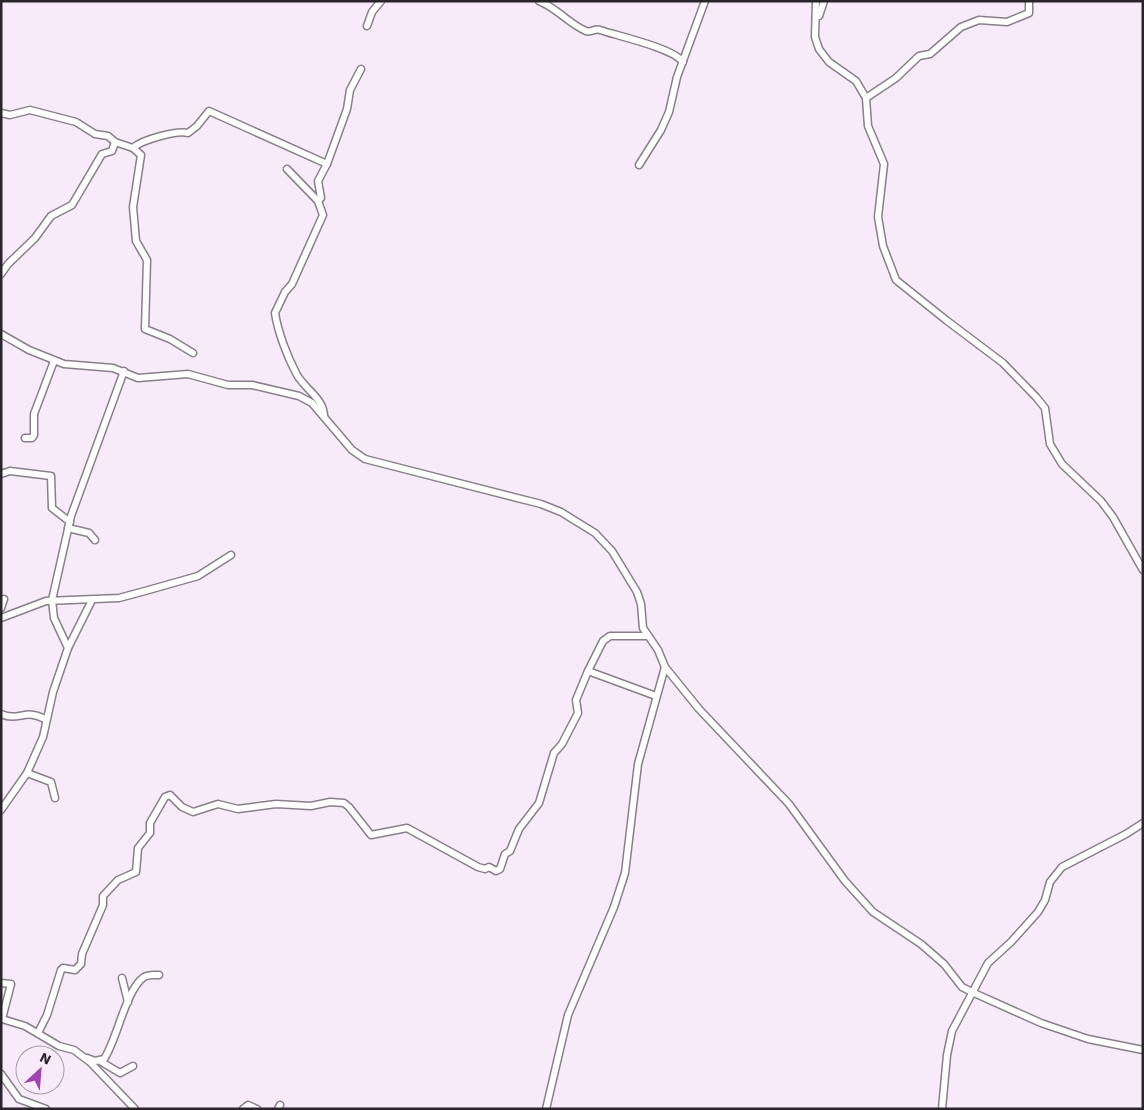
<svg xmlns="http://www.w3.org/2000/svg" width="1144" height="1110" font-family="'Work Sans',sans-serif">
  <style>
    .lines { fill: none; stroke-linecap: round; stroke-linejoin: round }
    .minor-casing { stroke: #897f8b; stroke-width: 9 }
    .minor { stroke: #fff; stroke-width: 6 }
  </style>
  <rect width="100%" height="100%" fill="#f7ebf9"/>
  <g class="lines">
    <g class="minor-casing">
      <g id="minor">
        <path d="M539,1C557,8 569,24 586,31C591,33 595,28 600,30C618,36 673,48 683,62"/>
        <path d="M816,1L815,37L819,49L829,62L856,81L866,98L868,126L884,164L878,217L883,246L896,280L946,320L1003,363L1036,397L1045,408L1050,444L1062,464L1101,501L1113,517L1143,570"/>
        <path d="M819,16L824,1"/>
        <path d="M367,26L372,12L381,1"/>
        <path d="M866,98L896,78L919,56L930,54L961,27L979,20L1007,22L1029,13V1"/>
        <path d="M1,113L10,115L30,110L76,122L95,134L108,136L115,142L112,151L102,154L72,205L51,216L35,238L8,264L1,274"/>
        <path d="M115,142L133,148L141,155L133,207L136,241L147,260L145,329L170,339L193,353"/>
        <path d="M133,148C141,140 177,130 188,133L197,126L209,111L327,164L318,181L321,198L318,201L287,169"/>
        <path d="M327,164L347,109L350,90L361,69"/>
        <path d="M639,165L661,130L669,112L677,77L705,1"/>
        <path d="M318,201L323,215L292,284L285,292L275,313C278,333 288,358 297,375C306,390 324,399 324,416"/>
        <path d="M1,334L29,350L64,364L113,368L138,378L188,374L228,385H252L299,396L312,403L352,450L365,459L541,504L561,512L595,533L612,551L637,592L641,604L643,628L658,650L665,667L699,709L789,804L845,881L873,912L921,944L944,964L962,987L974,993L1041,1023L1088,1039L1143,1050"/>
        <path d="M25,438H32L34,435V414L54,361"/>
        <path d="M1,474L10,471L51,476L52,508L70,522"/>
        <path d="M68,528L89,533L95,540"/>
        <path d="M1,608L4,599"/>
        <path d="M1,618L46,601L119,598L145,591L198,576L231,555"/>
        <path d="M68,648L92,600"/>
        <path d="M588,671L603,641L610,636H648"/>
        <path d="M1,714C19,722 25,708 45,719"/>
        <path d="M27,773L51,782L55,798"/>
        <path d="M1,810L27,773L43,737L53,692L68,648L54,618L52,600L71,516L124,371"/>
        <path d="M122,978L128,1002"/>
        <path d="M1,983L11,984L2,1019L25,1026L59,1046L74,1050L90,1062L135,1109"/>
        <path d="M38,1033L47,1015L61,970L63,968L75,970L81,964L82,954L103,905V896L118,880L136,872L138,848L150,833V823L165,797L170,795L182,807L193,812L218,804L238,809L276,804L311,806L330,802L344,803L349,807L371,835L407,828L478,867L485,869L489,867L496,871L500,869L505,854L510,851L519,829L539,803L554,753L562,744L578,713L576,700L588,671L656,696"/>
        <path d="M87,1058L95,1061L104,1059C117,1040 126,989 144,977C149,974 154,975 159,975"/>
        <path d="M100,1061L120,1073L133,1066"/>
        <path d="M1,1074L19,1099L46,1109"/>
        <path d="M243,1109L248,1105L257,1109"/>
        <path d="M278,1109L280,1105"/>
        <path d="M546,1109L568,1015L614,907L625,873L638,764L665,667"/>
        <path d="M942,1109L947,1055L952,1031L988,963L1011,942L1038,912L1045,900L1050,882L1062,867L1126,834L1143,823"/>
      </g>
    </g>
    <use href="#minor" class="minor"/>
  </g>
  <rect width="1144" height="1110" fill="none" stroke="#29252a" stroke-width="5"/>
  <g transform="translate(40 1070) rotate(26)"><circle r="24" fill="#f7ebf9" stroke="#a59ca6"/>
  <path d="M0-4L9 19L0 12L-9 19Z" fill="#9f45b1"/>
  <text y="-8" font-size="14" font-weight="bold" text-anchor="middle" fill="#29252a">N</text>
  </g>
</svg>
